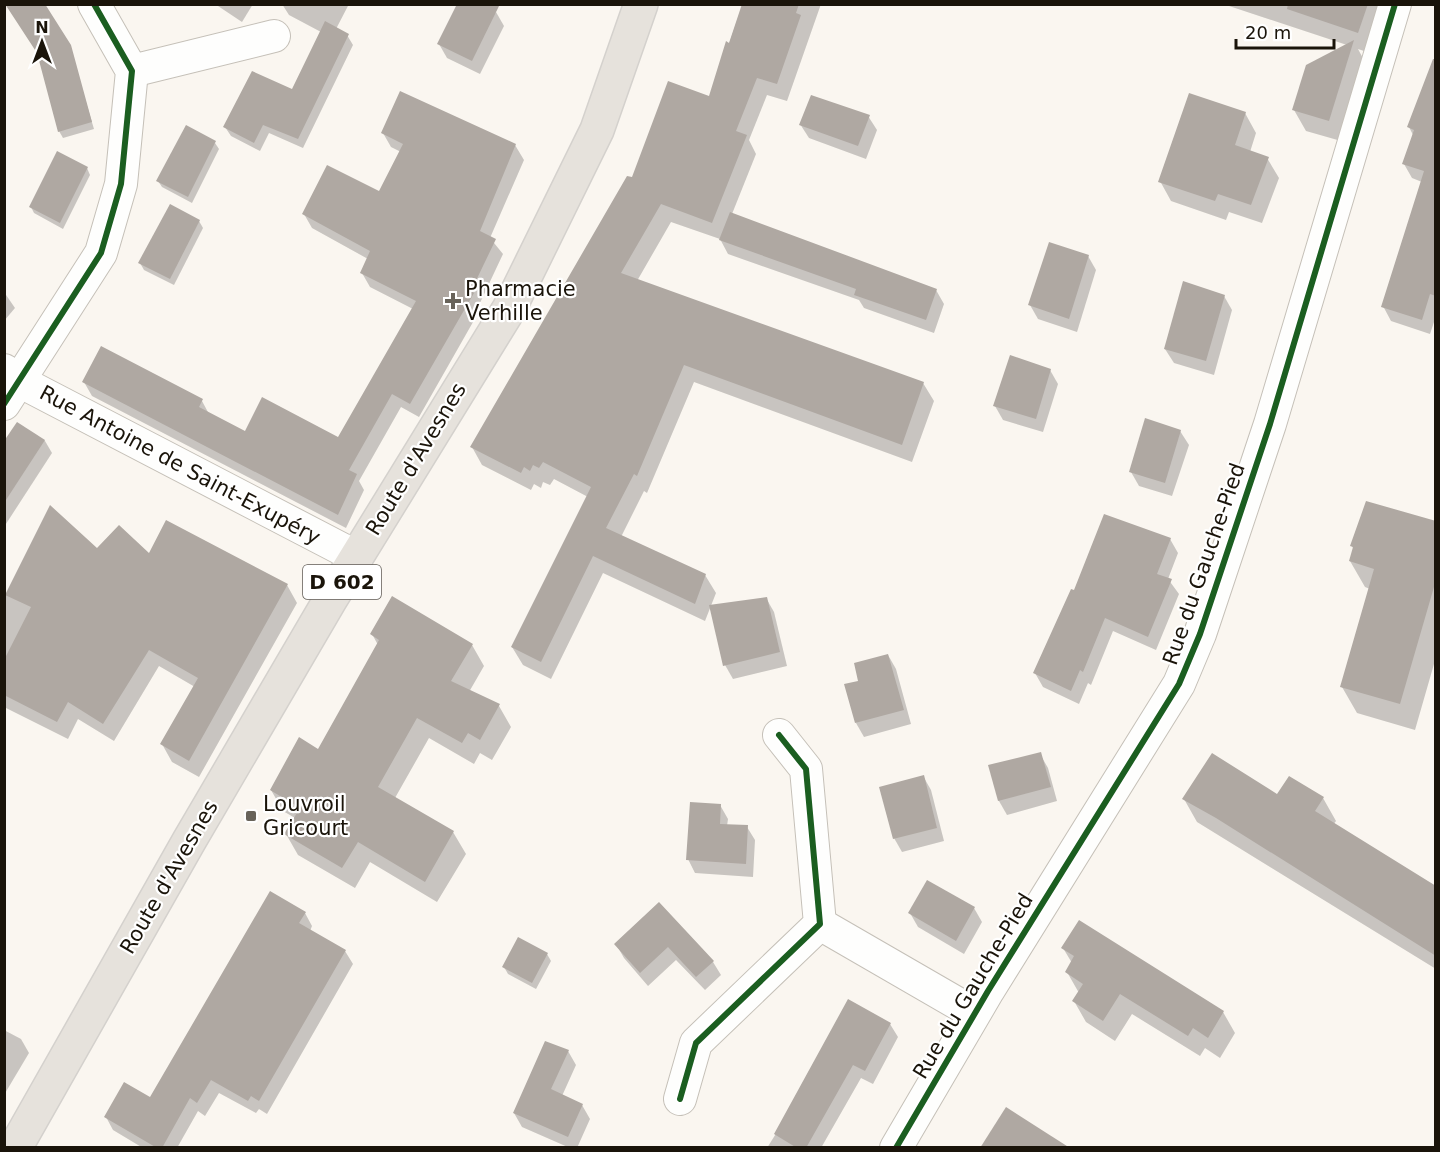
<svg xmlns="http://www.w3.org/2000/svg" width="1440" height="1152" font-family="'DejaVu Sans',sans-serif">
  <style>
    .shadow { fill: #0003 }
    .building { fill: #afa8a2 }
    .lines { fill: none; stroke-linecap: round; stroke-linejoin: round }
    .minor-casing { stroke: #c5c0b8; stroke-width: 34 }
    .major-casing { stroke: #d4d1cd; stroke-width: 36 }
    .minor { stroke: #fefefd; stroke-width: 32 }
    .major { stroke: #e6e2dc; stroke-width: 33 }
    .cycleway-casing { stroke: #fff; stroke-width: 10 }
    .cycleway { stroke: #1b5e20; stroke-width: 6 }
    .poi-dot { fill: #68635a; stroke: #fff; stroke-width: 2 }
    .labels { text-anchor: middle; stroke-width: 4.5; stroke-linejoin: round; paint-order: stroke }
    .shield { fill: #fff; stroke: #5f5a54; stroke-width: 1.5 }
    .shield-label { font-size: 20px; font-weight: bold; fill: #1a140a }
    .poi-label { font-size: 21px; fill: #1a140a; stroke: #fff; text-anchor: start }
    .street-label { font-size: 21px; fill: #1a140a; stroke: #fff }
  </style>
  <rect width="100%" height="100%" fill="#faf6f0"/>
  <g class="shadow">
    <path d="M215,4H253L242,22Z"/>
    <path d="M282,4H349L336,29L347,35L353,45L303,148L269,133L260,151L231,136L225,127L292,91L321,32L289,15Z"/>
    <path d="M743,4H821L787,101L767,95L749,140L756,154L732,214L936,290L944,304L934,333L864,308L859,300L728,254L720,239L671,222L637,281L923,383L934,401L912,462L694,382L647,493L644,491L621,537L705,575L716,593L705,621L603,573L551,679L523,665L512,647L588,497L554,479L550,485L543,482L541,488L534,484L531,490L482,465L472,447L633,179L710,98Z"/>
    <path d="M1223,4H1385L1370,53L1358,49L1365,62L1341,141L1306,131L1294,110L1347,45Z"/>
    <path d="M496,12L504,26L480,74L447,58L439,44Z"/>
    <path d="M69,45L94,129L63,138L59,131Z"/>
    <path d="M1436,56V316L1430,334L1391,321L1383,306L1422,182L1412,178L1404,164L1413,135L1409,127Z"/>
    <path d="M1245,113L1256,133L1250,152L1267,158L1279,178L1262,223L1229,212L1226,220L1171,201L1160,181Z"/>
    <path d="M868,116L877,130L866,159L809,138L800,124Z"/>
    <path d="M383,133L515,145L524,160L490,238L503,254L479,305L481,308L419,417L401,407L359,481L364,490L346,528L92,396L84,382L202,401L209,414L246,433L338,439L413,309L370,287L362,273L368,259L312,228L304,214L380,193L401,152L391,147Z"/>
    <path d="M215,143L219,149L192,203L162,187L158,181Z"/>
    <path d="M87,168L90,175L63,229L34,213L31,207Z"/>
    <path d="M199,221L203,228L174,285L144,270L140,263Z"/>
    <path d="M1088,256L1096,270L1077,332L1038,319L1030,305Z"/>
    <path d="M4,292L15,308L4,321Z"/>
    <path d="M1224,296L1232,310L1214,375L1174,363L1165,349Z"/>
    <path d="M1050,370L1058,384L1043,432L1003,420L995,406Z"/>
    <path d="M17,424L45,441L52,453L4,527V444Z"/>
    <path d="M1180,431L1189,445L1172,496L1139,486L1131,472Z"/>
    <path d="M50,507L97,550L287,585L297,603L199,777L172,762L162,744L195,687L159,666L114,741L78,719L68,739L4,707V599Z"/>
    <path d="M1436,523V657L1415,730L1357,713L1342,687L1370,589L1365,587L1350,561L1354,550L1352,546Z"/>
    <path d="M1170,539L1178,553L1168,579L1179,594L1156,650L1113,631L1091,685L1088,683L1079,704L1043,687L1035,673L1074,592Z"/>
    <path d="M766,598L774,612L787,666L733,679L725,665Z"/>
    <path d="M372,634L472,645L484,666L469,692L499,706L511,727L492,760L480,753L474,764L429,738L395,798L453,832L466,854L437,902L370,862L355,888L298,855L286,834L295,818L283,811L271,790L319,751L378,645Z"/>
    <path d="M888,655L896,669L911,724L864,737L856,723Z"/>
    <path d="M1040,754L1048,768L1057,801L1007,815L999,801L990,766Z"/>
    <path d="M923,776L931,790L944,841L902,852L894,838Z"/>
    <path d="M1323,798L1336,821L1333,825L1436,888V969L1197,822L1184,799Z"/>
    <path d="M720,805L728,819L727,826L747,827L755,840L753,877L695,873L688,859Z"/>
    <path d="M659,904L713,962L721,975L705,990L676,960L648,986L624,958L616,944Z"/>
    <path d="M974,908L982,922L964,954L918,927L910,913Z"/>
    <path d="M305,913L312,926L310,931L345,951L353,964L267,1114L259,1109L256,1113L219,1093L205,1116L198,1111L177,1148H143L113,1130L106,1117L150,1099Z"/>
    <path d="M1063,948L1223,1012L1235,1033L1220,1058L1205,1048L1200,1056L1132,1014L1115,1041L1086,1022L1074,1001L1079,993L1067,972L1072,963Z"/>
    <path d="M547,954L551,961L536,989L508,974L504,967Z"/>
    <path d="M890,1024L898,1037L873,1084L861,1078L821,1148H767L792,1108Z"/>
    <path d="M4,1030L21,1039L29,1053L4,1095Z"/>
    <path d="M568,1051L576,1065L562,1096L582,1105L590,1119L577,1148H570L522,1127L514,1113Z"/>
  </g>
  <g class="building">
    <path d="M5,4H45L71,45L92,122L58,132L37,53Z"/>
    <path d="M457,4H500L472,61L437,44Z"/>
    <path d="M742,4H799L796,13L801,15L777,84L757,78L736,131L747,135L712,223L661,204L621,273L924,382L902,445L684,365L637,476L634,474L606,528L706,574L695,604L593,556L541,662L511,647L591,487L543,462L539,468L533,465L530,471L524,467L521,473L470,447L627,176L632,177L668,81L709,96L726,41L729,43Z"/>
    <path d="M1288,4H1368L1358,33L1287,9Z"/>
    <path d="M325,21L349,34L298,139L263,125L254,143L223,127L252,71L292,89Z"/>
    <path d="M1354,40L1329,121L1292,110L1306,65Z"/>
    <path d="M1433,59H1436V296L1430,294L1422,320L1381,307L1424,171L1402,164L1414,130L1407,127Z"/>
    <path d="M400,91L516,144L480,231L496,239L471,291L474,293L410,404L392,394L349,470L357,474L338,515L82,382L101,346L203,399L199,407L245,431L262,397L338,437L416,301L360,273L370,251L302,214L327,165L379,191L403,144L381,133Z"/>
    <path d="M1189,93L1246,112L1235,145L1269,157L1251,205L1218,194L1215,201L1158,182Z"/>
    <path d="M811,95L870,115L858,146L799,125Z"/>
    <path d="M186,125L216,141L188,197L156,181Z"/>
    <path d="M57,151L88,167L60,223L29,207Z"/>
    <path d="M170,204L200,220L170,279L138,263Z"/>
    <path d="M730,212L937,289L926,320L854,295L856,289L719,240Z"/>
    <path d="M1049,242L1089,255L1069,319L1028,305Z"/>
    <path d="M1183,281L1225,295L1206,361L1164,349Z"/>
    <path d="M1010,355L1051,369L1036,419L993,406Z"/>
    <path d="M1145,418L1181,430L1165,483L1129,472Z"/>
    <path d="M17,422L45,440L4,503V441Z"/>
    <path d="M1366,501L1436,521V580L1400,704L1340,687L1374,569L1349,561L1353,547L1350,546Z"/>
    <path d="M50,505L97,548L119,525L149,553L166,520L288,584L189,761L160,744L198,678L149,650L103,724L68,702L57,722L4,695V660L31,607L5,595Z"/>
    <path d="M1104,514L1171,538L1157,574L1172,579L1148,637L1105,618L1083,672L1080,670L1071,691L1033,673L1071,589L1074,590Z"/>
    <path d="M392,596L473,644L451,681L500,704L480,740L468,733L462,743L417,718L378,787L454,831L425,882L358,842L342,868L284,834L300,808L270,790L299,737L318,749L379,640L370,634Z"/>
    <path d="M767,597L780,652L723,666L709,605Z"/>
    <path d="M888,654L904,710L855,723L844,684L858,681L854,663Z"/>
    <path d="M1041,752L1051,787L998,801L988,765Z"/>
    <path d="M1212,753L1277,794L1289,776L1324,797L1315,811L1436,886V956L1216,818L1182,799Z"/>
    <path d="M924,775L937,828L893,839L879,787Z"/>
    <path d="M690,802L721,804L720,824L748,825L746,864L686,860Z"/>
    <path d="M927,880L975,907L956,941L908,913Z"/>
    <path d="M270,891L306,912L299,923L346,950L259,1101L251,1096L248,1101L211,1080L197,1103L190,1098L162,1148H157L104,1117L124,1082L150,1097Z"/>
    <path d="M659,902L714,961L696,977L668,947L640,973L614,944Z"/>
    <path d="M1079,920L1224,1011L1208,1038L1193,1028L1188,1036L1120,994L1103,1021L1072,1001L1083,984L1065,972L1074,956L1061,948Z"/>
    <path d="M518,937L548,953L532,983L502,967Z"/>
    <path d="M848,999L891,1023L865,1071L853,1065L806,1148H797L774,1134Z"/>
    <path d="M545,1041L569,1050L551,1089L583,1104L568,1137L513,1113Z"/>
    <path d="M1006,1107L1070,1148H980Z"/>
  </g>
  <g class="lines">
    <g class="minor-casing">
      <g id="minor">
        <path d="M132,71L274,36"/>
        <path d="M4,370L19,381L357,557"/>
        <path d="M4,404L101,253L121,184L132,71L94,4"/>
        <path d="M820,924L974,1013"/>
        <path d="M680,1099L696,1043L820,924L806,769L779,735"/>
        <path d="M896,1148L988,991L1179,684L1200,634L1270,424L1395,4"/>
      </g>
    </g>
    <g class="major-casing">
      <path id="major" d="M15,1148L189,841L330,600L509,309L597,130L641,4"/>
    </g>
    <use href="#minor" class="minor"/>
    <use href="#major" class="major"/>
    <g class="cycleway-casing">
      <g id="cycleway">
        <path d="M4,404L101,253L121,184L132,71L94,4"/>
        <path d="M680,1099L696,1043L820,924L806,769L779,735"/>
        <path d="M896,1148L988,991L1179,684L1200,634L1270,424L1395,4"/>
      </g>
    </g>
    <use href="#cycleway" class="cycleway"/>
  </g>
  <g class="poi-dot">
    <path d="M450 292h6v6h6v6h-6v6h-6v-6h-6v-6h6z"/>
    <rect x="245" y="810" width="12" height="12" rx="3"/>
  </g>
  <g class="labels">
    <rect class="shield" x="303" y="565" width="78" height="34" rx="4.5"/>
    <g class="shield-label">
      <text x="342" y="589">D 602</text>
    </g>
    <g class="poi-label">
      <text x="465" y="296">Pharmacie<tspan x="465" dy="24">Verhille</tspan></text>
      <text x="263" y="811">Louvroil<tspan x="263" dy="24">Gricourt</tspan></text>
    </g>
    <g class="street-label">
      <text transform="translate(416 459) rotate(-59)" y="7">Route d'Avesnes</text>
      <text transform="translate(180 465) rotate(28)" y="7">Rue Antoine de Saint-Exupéry</text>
      <text transform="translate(1204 564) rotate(-71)" y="7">Rue du Gauche-Pied</text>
      <text transform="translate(169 877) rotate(-60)" y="7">Route d'Avesnes</text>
      <text transform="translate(973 986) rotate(-59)" y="7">Rue du Gauche-Pied</text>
    </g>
  </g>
  <rect width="1440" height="1152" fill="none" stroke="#1a140a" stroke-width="12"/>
  <g transform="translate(42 42)" stroke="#ffffff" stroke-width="4.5" paint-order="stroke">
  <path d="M0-4.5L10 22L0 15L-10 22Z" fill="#1a140a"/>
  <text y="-9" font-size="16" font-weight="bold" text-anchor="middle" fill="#1a140a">N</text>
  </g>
  <path d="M1236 39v9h98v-9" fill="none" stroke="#1a140a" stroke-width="3"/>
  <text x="1245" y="39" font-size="18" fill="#1a140a" stroke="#ffffff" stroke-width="4.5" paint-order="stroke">20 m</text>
</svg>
